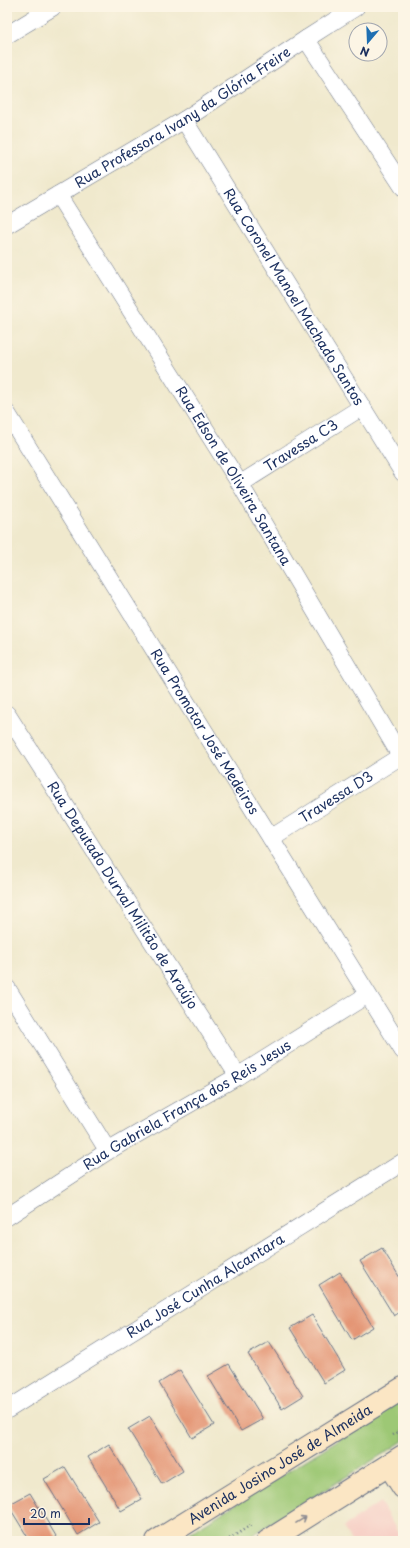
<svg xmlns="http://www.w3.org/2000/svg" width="410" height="1548" font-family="'Playpen Sans',sans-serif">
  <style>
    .built { fill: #f7d1c7 }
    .green { fill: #9dc875; stroke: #5c7c6a }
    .building { fill: #e49574 }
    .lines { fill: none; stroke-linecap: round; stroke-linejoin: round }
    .street-casing { stroke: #667085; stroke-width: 18 }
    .secondary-casing { stroke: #667085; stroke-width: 24 }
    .path { stroke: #667085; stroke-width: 2.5; stroke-dasharray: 1 3; stroke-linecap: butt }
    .street { stroke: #fff; stroke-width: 17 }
    .secondary { stroke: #fbe6c4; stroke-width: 22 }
    .oneway { stroke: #8b8a91 }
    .labels { text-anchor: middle; stroke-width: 3; stroke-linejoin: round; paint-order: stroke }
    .street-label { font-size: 14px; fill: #1b2f5e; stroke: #fcf5e5 }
  </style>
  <rect width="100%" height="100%" fill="#fcf5e5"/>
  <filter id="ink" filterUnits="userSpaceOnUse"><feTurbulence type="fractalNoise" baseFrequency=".025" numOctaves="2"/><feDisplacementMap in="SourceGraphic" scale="8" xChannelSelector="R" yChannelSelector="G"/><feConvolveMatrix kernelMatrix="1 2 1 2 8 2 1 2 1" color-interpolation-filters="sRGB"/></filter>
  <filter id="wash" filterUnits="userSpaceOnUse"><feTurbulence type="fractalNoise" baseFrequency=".012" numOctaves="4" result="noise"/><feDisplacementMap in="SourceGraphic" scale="16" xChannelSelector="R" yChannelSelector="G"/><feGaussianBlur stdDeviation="0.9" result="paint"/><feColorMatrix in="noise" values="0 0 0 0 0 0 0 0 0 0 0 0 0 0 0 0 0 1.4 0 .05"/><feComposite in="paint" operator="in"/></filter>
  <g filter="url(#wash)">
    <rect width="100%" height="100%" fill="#f0e9cd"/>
    <path class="built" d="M380,1502L403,1541H351L343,1527Z"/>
    <path class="green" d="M403,1399V1441L383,1454L243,1541H177Z"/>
    <g id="blocks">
      <g class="building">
        <path d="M382,1248L403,1283V1310L394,1316L360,1261Z"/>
        <path d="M340,1272L373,1327L352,1340L319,1285Z"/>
        <path d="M312,1315L345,1370L324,1383L290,1328Z"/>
        <path d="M269,1342L303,1396L282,1409L248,1354Z"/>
        <path d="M229,1364L263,1419L241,1431L208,1376Z"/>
        <path d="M180,1370L214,1425L192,1438L159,1383Z"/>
        <path d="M150,1416L183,1471L162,1484L128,1429Z"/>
        <path d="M109,1444L142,1499L121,1511L88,1457Z"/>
        <path d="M65,1467L99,1522L78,1535L44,1479Z"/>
        <path d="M30,1493L59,1541H30L8,1505Z"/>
      </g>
    </g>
  </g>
  <g filter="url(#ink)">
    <use href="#blocks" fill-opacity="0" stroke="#667085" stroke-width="1"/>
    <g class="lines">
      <g class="street-casing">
        <g id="street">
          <path d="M7,35L53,7"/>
          <path d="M306,39L403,187"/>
          <path id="s1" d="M184,120L403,473"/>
          <path id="s2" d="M58,195L240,484L403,760"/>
          <path id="s3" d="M7,225L184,120L306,39L356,7"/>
          <path id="s4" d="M7,413L403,1051"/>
          <path id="s5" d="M240,484L362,407"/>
          <path id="s6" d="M7,714L238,1076"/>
          <path id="s7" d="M271,838L401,756"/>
          <path d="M7,988L108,1151"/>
          <path id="s8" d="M7,1217L108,1151L238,1076L367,995"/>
          <path id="s9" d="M7,1410L403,1162"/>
        </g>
      </g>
      <g class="secondary-casing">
        <g id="secondary">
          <path d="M389,1465L403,1487"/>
          <path id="s10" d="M157,1541L403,1388"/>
          <path d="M268,1541L403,1456"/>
        </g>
      </g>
      <g class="path">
        <path d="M393,1435L403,1429"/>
        <path d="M226,1541L251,1525"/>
      </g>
      <use href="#street" class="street"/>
      <use href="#secondary" class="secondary"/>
    </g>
    <defs><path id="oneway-shaft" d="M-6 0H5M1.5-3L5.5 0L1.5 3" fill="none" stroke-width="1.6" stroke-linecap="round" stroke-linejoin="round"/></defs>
    <use class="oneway" href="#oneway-shaft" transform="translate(301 1520) rotate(-32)"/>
  </g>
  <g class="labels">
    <g class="street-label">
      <text dy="5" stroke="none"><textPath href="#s3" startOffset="206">Rua Professora Ivany da Glória Freire</textPath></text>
      <text dy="5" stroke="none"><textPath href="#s1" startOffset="208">Rua Coronel Manoel Machado Santos</textPath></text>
      <text dy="5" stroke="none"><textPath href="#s5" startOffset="72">Travessa C3</textPath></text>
      <text dy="5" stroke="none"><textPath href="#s2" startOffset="331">Rua Edson de Oliveira Santana</textPath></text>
      <text dy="5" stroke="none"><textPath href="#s4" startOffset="375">Rua Promotor José Medeiros</textPath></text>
      <text dy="5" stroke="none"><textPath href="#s7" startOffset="77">Travessa D3</textPath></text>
      <text dy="5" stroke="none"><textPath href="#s6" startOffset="215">Rua Deputado Durval Militão de Araújo</textPath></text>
      <text dy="5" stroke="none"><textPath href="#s8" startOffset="212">Rua Gabriela França dos Reis Jesus</textPath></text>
      <text dy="5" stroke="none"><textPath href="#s9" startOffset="234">Rua José Cunha Alcantara</textPath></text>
      <text dy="5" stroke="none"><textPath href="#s10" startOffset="145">Avenida Josino José de Almeida</textPath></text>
    </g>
  </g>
  <rect width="410" height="1548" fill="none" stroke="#fcf5e5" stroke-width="24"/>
  <g transform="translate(368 42) rotate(199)"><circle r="19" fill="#fcf5e5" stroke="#a2a6af"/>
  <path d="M0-3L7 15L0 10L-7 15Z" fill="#1f6fb2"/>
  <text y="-6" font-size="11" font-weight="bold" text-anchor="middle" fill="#1b2f5e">N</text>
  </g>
  <path d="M24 1518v6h65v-6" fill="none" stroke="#1b2f5e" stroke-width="2"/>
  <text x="30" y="1518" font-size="12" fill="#1b2f5e" stroke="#fcf5e5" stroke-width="3" paint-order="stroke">20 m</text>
</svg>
